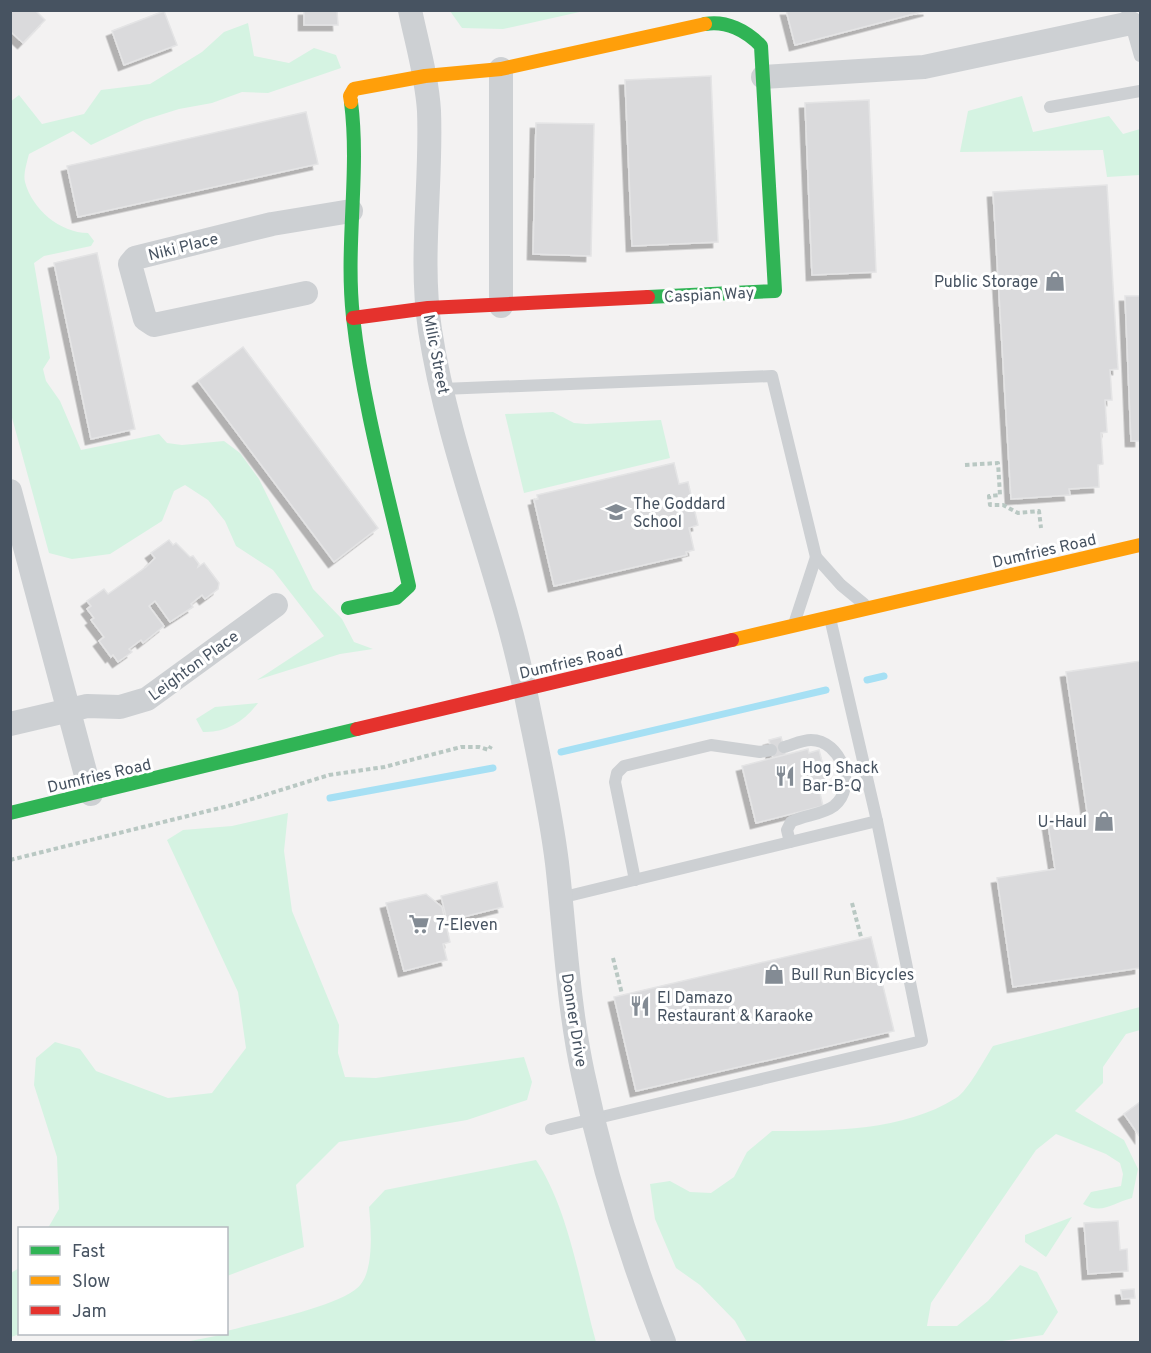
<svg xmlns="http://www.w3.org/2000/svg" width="1151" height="1353" font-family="Overpass,sans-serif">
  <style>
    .green { fill: #d5f3e2 }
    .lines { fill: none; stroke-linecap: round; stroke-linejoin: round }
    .stream { stroke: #a6e0f4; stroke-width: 7 }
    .building { fill: #dadadc; stroke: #e4e4e5; stroke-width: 1.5; filter: url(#shadow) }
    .path { stroke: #b9c8c3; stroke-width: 4; stroke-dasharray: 4.5 3; stroke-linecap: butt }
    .lane { stroke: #cdd0d3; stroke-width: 12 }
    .street { stroke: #cdd0d3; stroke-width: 24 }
    .fast { stroke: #30b455; stroke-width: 14 }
    .slow { stroke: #ff9f0a; stroke-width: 14 }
    .jam { stroke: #e5322d; stroke-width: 14 }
    .labels { text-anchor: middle; stroke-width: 6; stroke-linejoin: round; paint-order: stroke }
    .street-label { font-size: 16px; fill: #475361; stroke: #fff }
    .poi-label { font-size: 16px; fill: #475361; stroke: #fff; text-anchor: start }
  </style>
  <defs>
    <filter id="shadow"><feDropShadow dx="-5.5" dy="5.5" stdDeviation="0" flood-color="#0004"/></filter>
  </defs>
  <rect width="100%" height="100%" fill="#f3f2f2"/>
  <g class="green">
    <path d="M450,11H584L503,29L462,28Z"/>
    <path d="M248,23L254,56L289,63L314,48L336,55L341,68L268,93L242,92L212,103L179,109L144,120L91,145L73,131L29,154C27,162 23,174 25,182C32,209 60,233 88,233L94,241L91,246L44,256L34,263L50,358L43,369L46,381L60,401L81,450L159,434L167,443L182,445L224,441L240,453L259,479L313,589L342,619L354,642L373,649L340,654L257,680L324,636L273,570L236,546L225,521L208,500L185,485L174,491L162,521L110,554L72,559L49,553L11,414L10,102L19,95L42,124L84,114L101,90L150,84L202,52L224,32Z"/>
    <path d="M1022,96L1033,132L1109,116L1123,134L1140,129V175L1107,177L1103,150L960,152L968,111Z"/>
    <path d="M553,412L574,423L586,424L661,420L670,458L524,493L505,414Z"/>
    <path d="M258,703C244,722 225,733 203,732L196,719L215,707Z"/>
    <path d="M288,813L284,851L292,911L339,1025L338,1053L345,1077L376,1078L524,1057L532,1082L527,1100L467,1120L339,1142L296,1185L304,1247L227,1276L226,1228H48L59,1209L57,1157L34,1085L36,1058L55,1042L80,1049L96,1071L168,1098L212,1093L246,1048L238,992L167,840L183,830L232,826Z"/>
    <path d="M1140,1007V1030L1126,1034L1103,1067V1083L1075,1111L1124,1140L1138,1169L1132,1198C1113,1203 1102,1215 1083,1204L1091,1192L1121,1186L1123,1174L1120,1163L1106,1154L1056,1134L1036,1150L931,1303L927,1326H957L988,1301L1020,1265L1037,1272L1058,1312L1043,1335L995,1342H747L735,1321L700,1285L676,1268L655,1219L650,1184L670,1181L690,1192L711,1193L734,1177L747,1152L772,1131C831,1131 904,1131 956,1098C968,1091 985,1058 993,1046Z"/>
    <path d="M536,1160C569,1210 580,1285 596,1342H185L226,1334L227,1331C255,1323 345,1306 361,1284C374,1267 371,1228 369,1207L385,1190Z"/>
    <path d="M1072,1217L1046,1257L1025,1242V1235Z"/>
    <path d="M19,1268L20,1334L11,1337V1273Z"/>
  </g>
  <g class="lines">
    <g class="stream">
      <path d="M867,680L884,676"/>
      <path d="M561,752L826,690"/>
      <path d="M330,798L493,768"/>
    </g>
  </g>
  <g class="building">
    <path d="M10,10H35L45,20L23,43L10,31Z"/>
    <path d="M304,10H337L338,25H304Z"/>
    <path d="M786,10H929L795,45Z"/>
    <path d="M164,11L177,45L124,65L112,31Z"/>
    <path d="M711,76L718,242L632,246L625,80Z"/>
    <path d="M869,100L876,272L812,275L805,103Z"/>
    <path d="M306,112L318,164L78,217L67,166Z"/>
    <path d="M536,123L594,124L591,256L533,254Z"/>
    <path d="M1107,185L1118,369L1110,370L1112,400H1105L1107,432L1101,433L1103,464L1098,465L1099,487L1069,489L1070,495L1011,499L993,192Z"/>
    <path d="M97,253L135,429L91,439L54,263Z"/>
    <path d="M1125,296H1140V441H1131Z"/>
    <path d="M243,347L378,528L334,562L198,381Z"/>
    <path d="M674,463L679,484L688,482L698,525L689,528L694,550L686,552L687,555L554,586L534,500L538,499L537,495Z"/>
    <path d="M169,540L173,545L176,543L190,557L193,556L199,564L198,567L204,563L219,583L218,589L205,599L202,595L191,604L193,607L170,622L155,601L149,606L164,626L143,643L141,640L129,649L132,652L118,662L113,655L111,657L99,641L104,637L91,620L94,618L87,609L91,606L87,601L104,589L108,594L146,567L155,558L151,553Z"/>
    <path d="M1140,661V968L1013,987L997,878L1055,869L1048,824L1088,818L1066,672Z"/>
    <path d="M781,737L786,755L773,758L769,740Z"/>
    <path d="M808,749L809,753L819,750L829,787L819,789L823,806L756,823L742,766Z"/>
    <path d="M497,882L503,907L447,921L441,896Z"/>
    <path d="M426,894L442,907L450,942L443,944L447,960L404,971L386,903Z"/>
    <path d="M871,937L894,1031L636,1091L614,997Z"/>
    <path d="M1140,1102V1137L1124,1114Z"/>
    <path d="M1118,1221L1120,1250L1127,1249L1128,1271L1088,1274L1084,1223Z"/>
    <path d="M1134,1289L1135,1298L1122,1299L1121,1290Z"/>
  </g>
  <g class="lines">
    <g class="path">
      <path d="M965,465L998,463L1000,495L989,496L990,505H1003L1018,513L1039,511L1041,528"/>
      <path d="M10,860L236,804L329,775L384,767L461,747H479L489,750L491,746"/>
      <path d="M852,903L861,937"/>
      <path d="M613,958L622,994"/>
    </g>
    <g class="lane">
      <path d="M1127,10L1140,56"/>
      <path d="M1050,107L1140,91"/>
      <path d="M442,389L772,376L816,557L841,585L864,604"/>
      <path d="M795,621L816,557"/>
      <path d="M784,747C792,745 802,740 811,740C841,740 858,787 834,806C822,815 804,815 791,822L787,830L790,842"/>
      <path d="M635,880L615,782L617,773L624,766L711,745L760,752L771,750"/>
      <path d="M560,898L877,821"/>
      <path d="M551,1129L922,1041L877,821L830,618"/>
    </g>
    <g class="street">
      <path d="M410,10C417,44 427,77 429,111C432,184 419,257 430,330C449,454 501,572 526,695C537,750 550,806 557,863C565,933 568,1004 583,1074C602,1165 630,1256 664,1342"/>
      <path d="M763,77L924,67L1131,23"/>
      <path d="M306,293L154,325L145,319L130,264L135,258L272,224L351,211"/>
      <path d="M501,306V69"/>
      <path d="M10,491L91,794"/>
      <path d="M10,724L87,706L120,707L147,699L276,605"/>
    </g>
    <g class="fast">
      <path d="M648,297L775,291L761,46C747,31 726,20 705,24"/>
      <path d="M348,608L396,598L409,586C389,497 363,407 353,317C345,245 360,173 351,102"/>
      <path d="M10,813L357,729"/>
    </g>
    <g class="slow">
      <path d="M351,102L350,96L354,89L425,76L501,69L705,24"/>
      <path d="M732,640L1140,545"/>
    </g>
    <g class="jam">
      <path d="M353,318L428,308L648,297"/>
      <path d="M357,729L732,640"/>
    </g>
  </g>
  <defs>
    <g id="shop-bare" transform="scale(1.62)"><path d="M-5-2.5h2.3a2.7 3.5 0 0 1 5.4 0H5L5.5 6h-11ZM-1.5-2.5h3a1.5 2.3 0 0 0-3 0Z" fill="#838b94" stroke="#fff" stroke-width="2.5" paint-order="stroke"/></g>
    <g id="school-bare" transform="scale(1.62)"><path d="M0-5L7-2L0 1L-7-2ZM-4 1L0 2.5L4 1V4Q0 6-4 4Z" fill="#838b94" stroke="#fff" stroke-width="2.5" paint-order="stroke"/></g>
    <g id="restaurant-bare" transform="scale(1.62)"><path d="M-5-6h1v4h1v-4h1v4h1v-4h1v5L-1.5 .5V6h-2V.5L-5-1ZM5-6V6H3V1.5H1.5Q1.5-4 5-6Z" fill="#838b94" stroke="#fff" stroke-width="2.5" paint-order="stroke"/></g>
    <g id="supermarket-bare" transform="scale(1.62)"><path d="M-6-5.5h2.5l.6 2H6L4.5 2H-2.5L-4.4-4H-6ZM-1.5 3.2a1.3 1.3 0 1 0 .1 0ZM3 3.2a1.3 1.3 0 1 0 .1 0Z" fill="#838b94" stroke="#fff" stroke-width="2.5" paint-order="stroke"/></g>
  </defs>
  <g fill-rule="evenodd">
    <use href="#shop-bare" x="1055" y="281"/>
    <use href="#school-bare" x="616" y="512"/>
    <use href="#restaurant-bare" x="785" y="776"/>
    <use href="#shop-bare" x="1104" y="821"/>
    <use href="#supermarket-bare" x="419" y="924"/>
    <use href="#shop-bare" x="774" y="974"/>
    <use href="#restaurant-bare" x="640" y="1006"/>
  </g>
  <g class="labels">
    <g class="street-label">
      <text transform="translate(183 246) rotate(-14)" y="6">Niki Place</text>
      <text transform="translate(709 294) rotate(-3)" y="6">Caspian Way</text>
      <text transform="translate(437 354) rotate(79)" y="6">Milic Street</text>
      <text transform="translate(1044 550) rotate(-13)" y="6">Dumfries Road</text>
      <text transform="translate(571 661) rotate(-13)" y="6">Dumfries Road</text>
      <text transform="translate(193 665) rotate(-36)" y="6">Leighton Place</text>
      <text transform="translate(99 775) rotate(-13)" y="6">Dumfries Road</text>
      <text transform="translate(575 1020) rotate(81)" y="6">Donner Drive</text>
    </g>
    <g class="poi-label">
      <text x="1038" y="287" text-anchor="end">Public Storage</text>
      <text x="633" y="509">The Goddard<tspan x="633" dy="18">School</tspan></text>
      <text x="802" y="773">Hog Shack<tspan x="802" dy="18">Bar-B-Q</tspan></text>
      <text x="1087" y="827" text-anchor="end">U-Haul</text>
      <text x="436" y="930">7-Eleven</text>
      <text x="791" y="980">Bull Run Bicycles</text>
      <text x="657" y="1003">El Damazo<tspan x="657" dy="18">Restaurant &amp; Karaoke</tspan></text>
    </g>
  </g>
  <rect width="1151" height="1353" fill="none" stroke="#475361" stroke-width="24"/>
  <rect x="18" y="1227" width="210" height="108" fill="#ffffff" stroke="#b5bac0" stroke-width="1.5"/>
  <rect x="30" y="1246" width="30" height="9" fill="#30b455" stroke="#b5bac0" stroke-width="1.5"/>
  <text x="72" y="1257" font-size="18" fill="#475361">Fast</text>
  <rect x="30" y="1276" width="30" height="9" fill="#ff9f0a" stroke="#b5bac0" stroke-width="1.5"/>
  <text x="72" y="1287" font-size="18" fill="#475361">Slow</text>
  <rect x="30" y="1306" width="30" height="9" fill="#e5322d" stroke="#b5bac0" stroke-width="1.5"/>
  <text x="72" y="1317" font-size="18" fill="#475361">Jam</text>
</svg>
